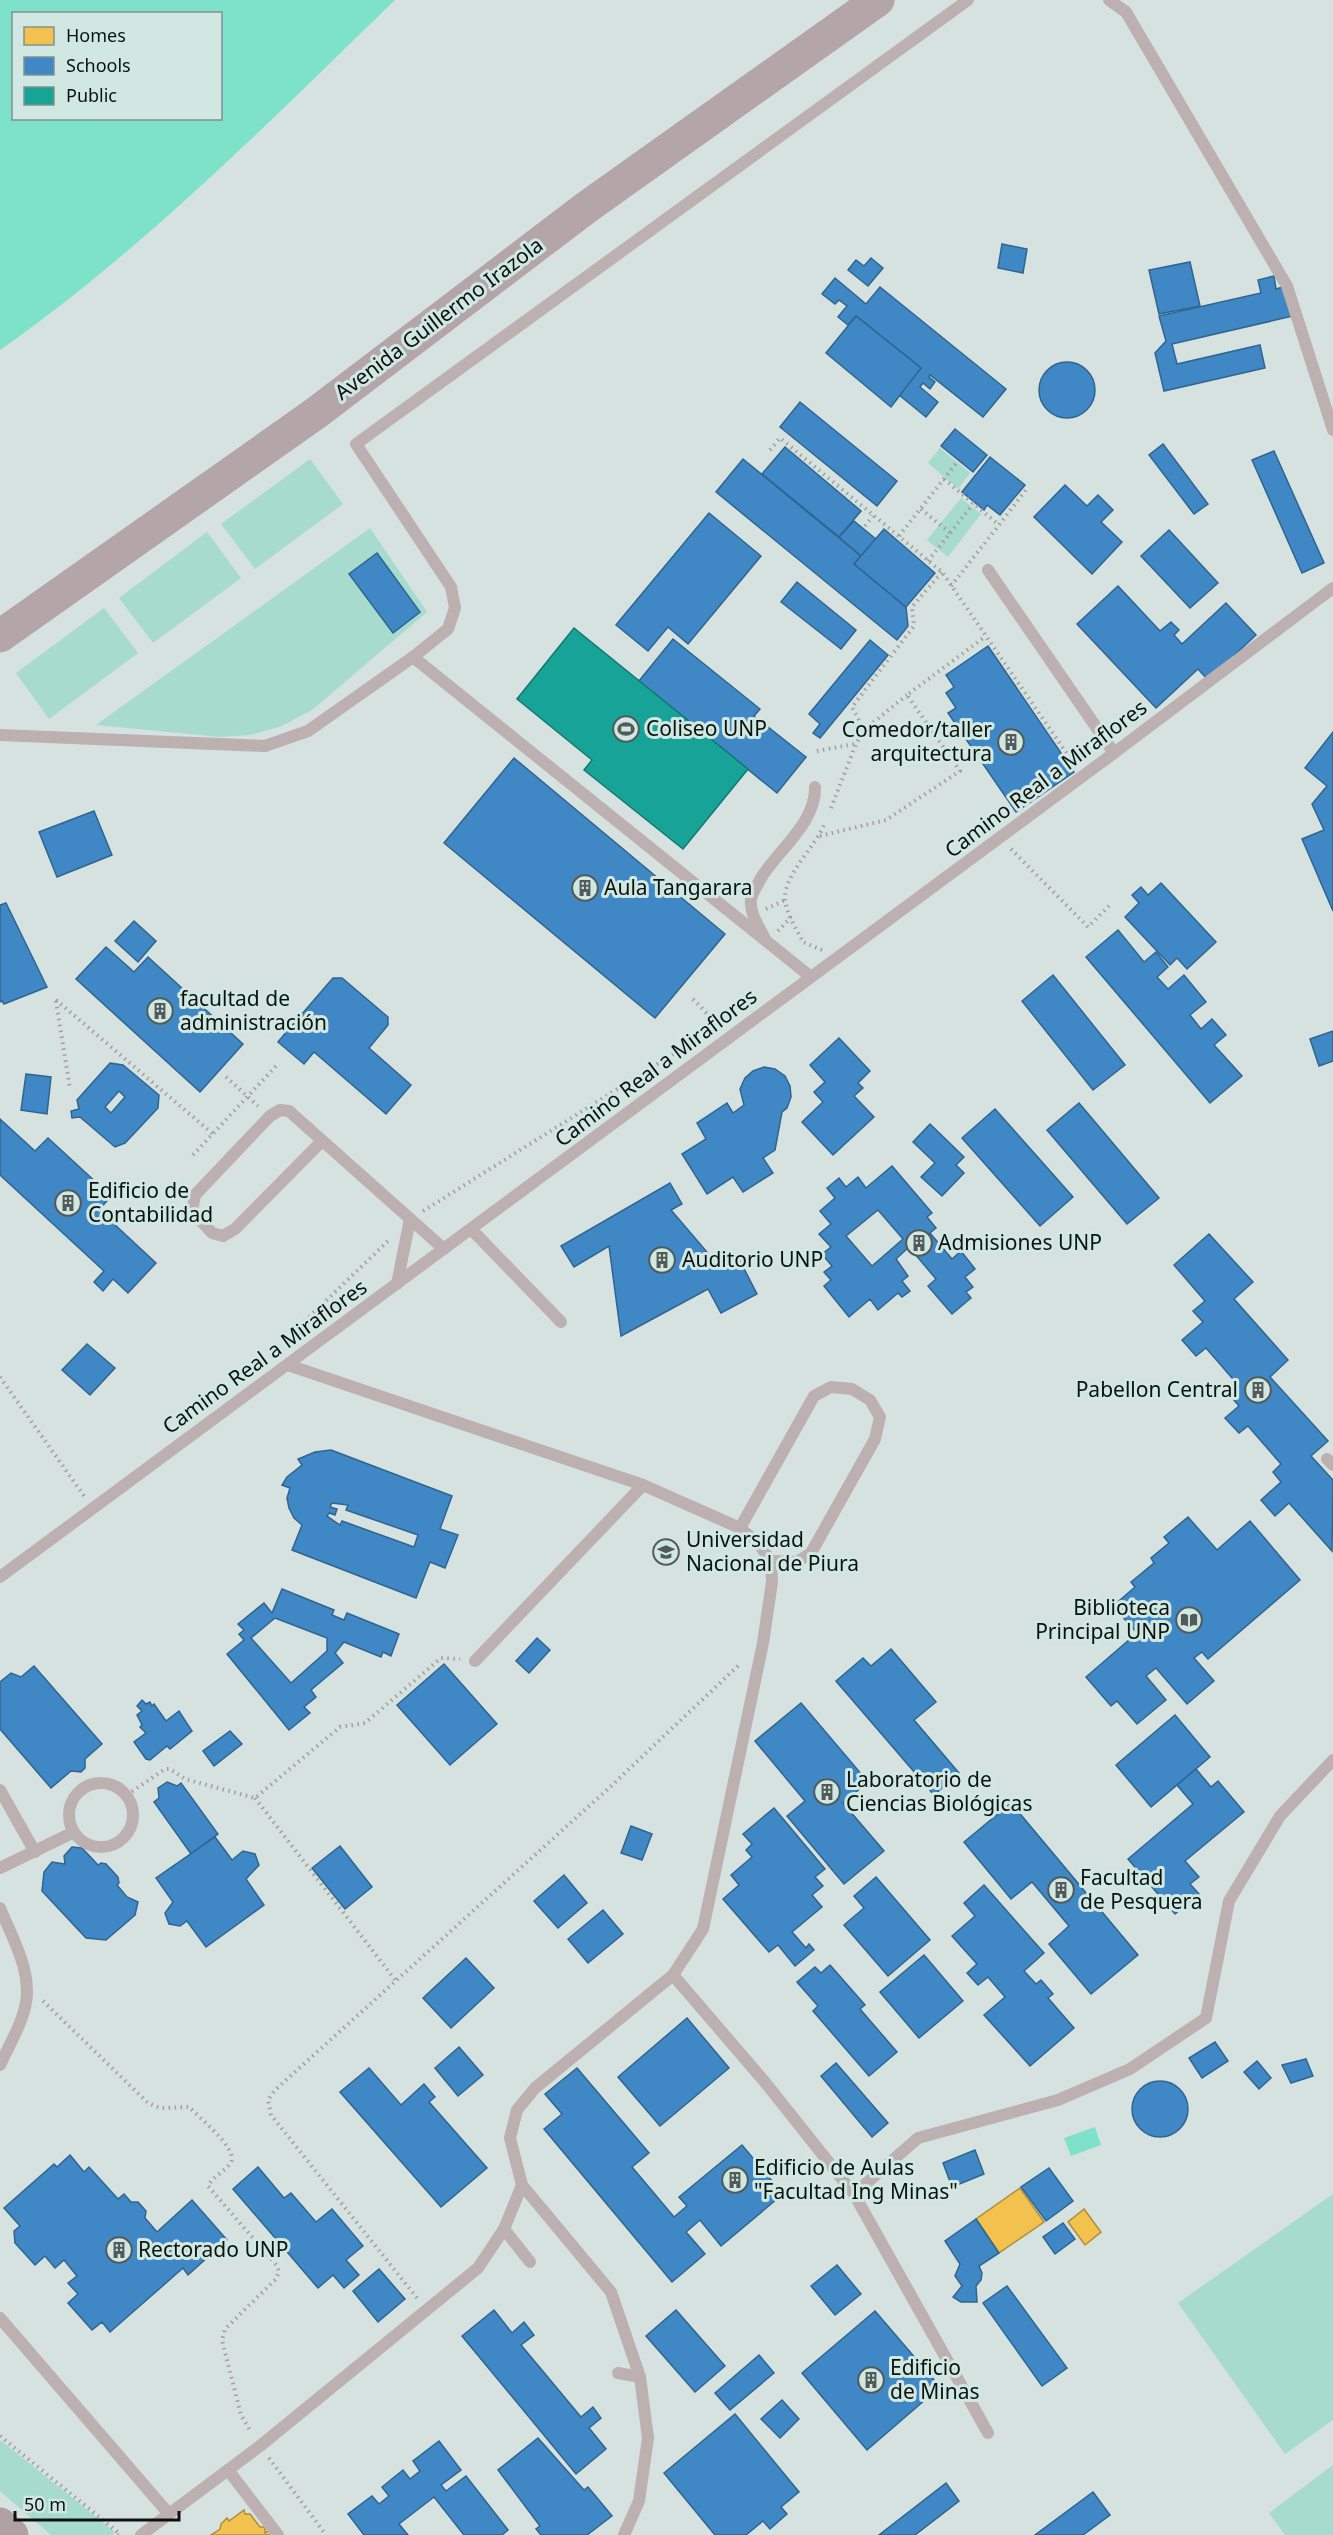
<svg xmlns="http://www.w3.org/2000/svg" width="1333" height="2535" font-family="'Noto Sans',sans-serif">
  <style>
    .green { fill: #a6dbcd }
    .water { fill: #7ee1c9; fill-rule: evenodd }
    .homes { fill: #f2c14e; stroke: #ad8d3c; stroke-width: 1.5 }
    .schools { fill: #3f88c5; stroke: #2f658f; stroke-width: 1.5; fill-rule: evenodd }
    .public { fill: #17a398; stroke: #137870; stroke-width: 1.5 }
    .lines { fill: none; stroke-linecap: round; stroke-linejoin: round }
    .path { stroke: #a39e9e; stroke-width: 4; stroke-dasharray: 1.5 4.5; stroke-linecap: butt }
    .service { stroke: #bcb0b1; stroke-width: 12 }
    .secondary { stroke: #b4a6a8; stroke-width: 33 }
    .trunk { stroke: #afa0a2; stroke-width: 33 }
    .labels { text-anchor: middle; stroke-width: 6; stroke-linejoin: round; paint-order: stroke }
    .street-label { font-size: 21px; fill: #0b1311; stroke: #d0e8e1 }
    .poi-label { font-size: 21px; fill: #0b1311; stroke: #d0e8e1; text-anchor: start }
  </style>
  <rect width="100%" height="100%" fill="#d6e2df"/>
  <g class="green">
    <path d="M940,448L970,473L958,489L928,463Z"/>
    <path d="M310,459L343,504L255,569L221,524Z"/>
    <path d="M961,498L981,514L948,557L927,540Z"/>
    <path d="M370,528L427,612L312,710L282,726L250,735L220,737L96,725Z"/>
    <path d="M207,532L241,578L153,643L119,598Z"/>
    <path d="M104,608L138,653L49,719L16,673Z"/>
    <path d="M1333,2194V2420L1285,2454L1178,2303Z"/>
    <path d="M0,2440L115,2532L112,2535H51L0,2491Z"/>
    <path d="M1333,2465V2535H1285L1269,2513Z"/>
  </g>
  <g class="water">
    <path d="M0,0H395C269,122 144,249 0,350ZM14,14H220V118H14Z"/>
    <path d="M1095,2127L1101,2145L1071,2156L1064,2138Z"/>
  </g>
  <g class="homes">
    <path d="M1020,2188L1044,2222L999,2253L976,2219Z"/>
    <path d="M1084,2209L1101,2232L1085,2245L1068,2222Z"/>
    <path d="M244,2510L245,2514H250L260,2527H265V2533L270,2530L274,2535H211L220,2529L221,2524L227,2518L229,2521Z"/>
  </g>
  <g class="schools">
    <path d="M1002,244L1027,249L1023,273L998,268Z"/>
    <path d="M871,258L883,268L868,286L848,270L856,260L864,266Z"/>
    <path d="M1190,262L1200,306L1159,314L1149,270Z"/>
    <path d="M1274,276L1276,289L1286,286L1293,316L1172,344L1177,364L1260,345L1265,368L1164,391L1155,353L1166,341L1159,316L1261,293L1258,280Z"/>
    <path d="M835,278L866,304L880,287L1006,389L983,417L930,375L929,377L935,382L930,389L923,383L920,387L938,402L926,417L899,395L921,368L856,316L848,325L838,317L847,306L839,300L835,304L822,294Z"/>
    <path d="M856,316L921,368L891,407L826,353Z"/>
    <circle cx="1067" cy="390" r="28"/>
    <path d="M800,402L897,481L877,506L780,427Z"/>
    <path d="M955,429L987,455L973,472L941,446Z"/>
    <path d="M1163,444L1208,504L1194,514L1149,455Z"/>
    <path d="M785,447L861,511L839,537L762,474Z"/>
    <path d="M1274,451L1324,563L1302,573L1252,460Z"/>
    <path d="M990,457L1025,485L1000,515L987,505L984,510L962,492Z"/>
    <path d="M743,459L861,556L854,564L906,607L908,626L897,640L716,492Z"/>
    <path d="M1065,485L1087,506L1098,495L1113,510L1101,522L1122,542L1092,574L1034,517Z"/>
    <path d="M709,513L761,556L688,644L668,627L648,651L616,625Z"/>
    <path d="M854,521L876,539L861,556L839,537Z"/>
    <path d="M884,529L935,573L906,607L854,564Z"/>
    <path d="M1169,530L1218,583L1190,608L1141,556Z"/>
    <path d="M377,553L420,612L393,633L349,574Z"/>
    <path d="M797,582L856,630L841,649L781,602Z"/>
    <path d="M1118,586L1160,631L1171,622L1179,630L1174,635L1182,644L1226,603L1256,635L1208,680L1198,669L1156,708L1077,624Z"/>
    <path d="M673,639L760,709L754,716L806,757L777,793L639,681Z"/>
    <path d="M870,640L888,655L820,738L813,733L820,724L809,714Z"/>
    <path d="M988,646L1074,772L1016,812L948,713L956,708L946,693L954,687L946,675Z"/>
    <path d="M1333,732V911L1302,839L1324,830L1312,804L1327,786L1305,768Z"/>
    <path d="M514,758L725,934L655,1018L444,843Z"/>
    <path d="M94,811L112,855L57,877L39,832Z"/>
    <path d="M1161,883L1216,942L1187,969L1177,958L1170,965L1125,917L1139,903L1132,895L1141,887L1148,895Z"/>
    <path d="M6,903L47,987L4,1004L2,1001L0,1002V905Z"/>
    <path d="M134,921L156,941L138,962L115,941Z"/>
    <path d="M1118,930L1144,962L1156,952L1168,967L1157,977L1168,989L1184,975L1206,1002L1190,1015L1201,1029L1212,1019L1226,1035L1214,1045L1242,1076L1210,1103L1086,957Z"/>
    <path d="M106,947L134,972L148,957L243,1044L200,1092L76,979Z"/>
    <path d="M1053,975L1125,1065L1093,1090L1022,1001Z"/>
    <path d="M333,978H342L388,1017V1025L369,1048L411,1085L386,1114L314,1052L304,1064L278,1042L294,1023L304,1022L302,1014Z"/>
    <path d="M1333,1031V1061L1319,1066L1310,1039Z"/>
    <path d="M839,1038L870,1071L858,1083L863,1088L854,1096L874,1117L833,1155L802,1122L823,1102L814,1092L825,1082L810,1065Z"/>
    <path d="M110,1063L123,1065L159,1095L158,1108L125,1143L115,1147L80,1117L72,1118L71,1111L79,1109L77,1100ZM119,1091L125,1097L111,1113L105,1107Z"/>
    <path d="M764,1067L775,1069L785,1076L790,1086L791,1097L787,1108L782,1112L775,1150L763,1158L773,1173L743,1192L733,1177L707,1194L682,1154L706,1139L697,1123L727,1103L733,1113L744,1105L740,1089L745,1078L753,1071Z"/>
    <path d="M26,1074L51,1077L47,1114L21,1110Z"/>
    <path d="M1079,1103L1159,1198L1127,1224L1047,1130Z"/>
    <path d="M995,1109L1073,1197L1040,1226L962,1138Z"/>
    <path d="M0,1119L35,1151L48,1138L111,1196L99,1210L156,1263L128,1293L113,1279L103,1291L94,1282L104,1271L0,1175Z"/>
    <path d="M930,1124L964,1157L956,1165L964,1173L942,1196L921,1177L935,1163L913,1142Z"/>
    <path d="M892,1166L932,1213L927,1217L936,1228L930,1233L952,1259L961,1251L975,1269L965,1277L973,1287L966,1292L971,1298L952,1314L928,1286L936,1279L909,1247L896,1259L908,1276L902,1281L910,1291L902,1297L898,1293L878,1310L870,1299L849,1317L824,1286L831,1280L824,1272L832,1266L822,1254L831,1247L819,1234L831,1224L820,1211L835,1198L827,1188L839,1178L846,1187L858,1177L866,1188ZM878,1210L903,1239L872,1266L846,1236Z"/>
    <path d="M670,1183L682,1204L671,1210L718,1265L737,1255L757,1294L721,1313L708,1289L621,1336L609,1246L574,1267L561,1246Z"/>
    <path d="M1209,1234L1253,1282L1234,1299L1288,1360L1270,1377L1328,1441L1311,1456L1333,1480L1332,1551L1289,1503L1275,1516L1261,1500L1281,1482L1273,1472L1281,1464L1248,1426L1239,1433L1225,1418L1239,1406L1229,1394L1239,1386L1206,1348L1196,1356L1182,1340L1203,1322L1193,1311L1205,1301L1174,1265Z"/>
    <path d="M87,1344L115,1368L90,1395L62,1370Z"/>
    <path d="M331,1450L452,1496L440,1529L458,1535L445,1568L430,1562L416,1598L292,1550L302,1525L294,1518L289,1508L287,1498L290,1488L282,1485L287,1477L302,1465L298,1459L315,1452ZM332,1503L348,1505L346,1510L418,1535L414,1547L342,1521L340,1525L327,1516L329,1513L335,1515L337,1509L330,1507Z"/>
    <path d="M1188,1517L1217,1550L1250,1521L1300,1580L1208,1659L1202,1652L1194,1658L1214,1681L1187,1704L1156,1668L1146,1676L1166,1700L1137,1724L1117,1701L1111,1706L1086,1677L1137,1633L1113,1606L1135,1587L1131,1582L1154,1563L1151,1558L1169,1543L1164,1537Z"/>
    <path d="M282,1589L334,1610L332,1615L344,1620L347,1613L399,1634L391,1656L383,1652L381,1657L344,1642L335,1653L343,1663L311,1690L316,1697L304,1707L310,1713L289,1730L227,1654L244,1640L239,1634L244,1630L238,1624L264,1603L272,1613ZM275,1618L327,1638V1651L291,1683L251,1638Z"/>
    <path d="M537,1638L550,1650L529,1673L516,1661Z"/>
    <path d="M891,1649L936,1702L914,1720L959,1773L934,1795L836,1681L863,1658L871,1666Z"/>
    <path d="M444,1664L497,1724L450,1765L397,1705Z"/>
    <path d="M34,1666L102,1744L85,1759V1768L81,1772L71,1771L51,1788L0,1729V1682L11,1673L21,1677Z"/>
    <path d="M142,1700L146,1704L150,1702L152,1706L154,1704L166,1721L179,1711L192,1731L170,1749L167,1746L150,1760L146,1759L134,1742L146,1733L140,1727L142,1725L137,1715L142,1711L137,1706Z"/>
    <path d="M801,1703L868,1782L843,1803L884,1851L844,1884L787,1816L805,1801L755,1741Z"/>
    <path d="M1175,1715L1210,1757L1151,1807L1116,1765Z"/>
    <path d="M230,1731L242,1744L214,1766L203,1751Z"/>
    <path d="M1196,1769L1211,1787L1218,1781L1244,1812L1185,1861L1199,1877L1190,1884L1199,1894L1175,1914L1128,1859L1193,1804L1177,1785Z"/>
    <path d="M167,1782L177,1786L181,1783L218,1834L191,1854L154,1802L159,1798L158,1788Z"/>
    <path d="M1011,1803L1138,1955L1091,1994L1049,1944L1069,1926L1032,1882L1011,1899L964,1842Z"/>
    <path d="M774,1808L825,1869L815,1877L823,1886L812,1895L822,1907L792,1932L806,1948L809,1944L814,1950L795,1966L778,1945L769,1952L723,1899L739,1885L731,1875L752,1857L746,1850L752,1844L743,1834Z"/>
    <path d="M631,1826L652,1834L642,1860L621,1853Z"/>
    <path d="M215,1837L232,1860L243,1851L255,1854L259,1865L246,1879L264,1905L206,1947L187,1921L180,1926L169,1924L165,1913L173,1902L156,1878Z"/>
    <path d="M340,1846L372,1887L345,1909L312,1868Z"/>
    <path d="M72,1847L82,1848L98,1865L101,1863L106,1864L118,1877L119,1883L117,1885L127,1897L138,1902L135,1915L106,1940L86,1938L42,1891L44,1872L52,1862L65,1864L64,1856Z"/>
    <path d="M564,1875L587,1903L558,1928L534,1901Z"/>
    <path d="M876,1877L930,1940L888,1976L844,1925L864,1908L854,1896Z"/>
    <path d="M984,1885L1044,1953L1024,1971L1036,1984L1041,1980L1053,1994L1048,1998L1074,2028L1030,2066L984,2015L1005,1997L988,1977L978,1985L967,1973L977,1964L952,1936L975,1916L964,1903Z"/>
    <path d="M603,1910L623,1934L588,1963L568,1939Z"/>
    <path d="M924,1955L963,2001L919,2038L880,1992Z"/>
    <path d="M466,1958L494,1988L451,2028L423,1998Z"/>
    <path d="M830,1965L865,2005L860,2009L897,2052L869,2076L813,2011L818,2006L797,1982L815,1967L821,1973Z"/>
    <path d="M687,2018L729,2068L660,2126L618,2077Z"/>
    <path d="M1215,2042L1228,2061L1202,2078L1189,2058Z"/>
    <path d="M459,2047L483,2075L458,2096L435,2068Z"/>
    <path d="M1306,2059L1313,2076L1291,2083L1282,2065Z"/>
    <path d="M1257,2061L1271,2078L1259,2089L1244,2072Z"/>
    <path d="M836,2063L888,2123L872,2137L821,2076Z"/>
    <path d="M369,2068L401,2105L424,2084L435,2097L429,2102L487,2168L441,2207L340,2092Z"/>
    <path d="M577,2068L649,2153L632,2167L674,2217L687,2206L679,2197L742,2145L783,2194L721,2246L700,2220L686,2232L705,2254L672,2282L544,2129L562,2114L545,2094Z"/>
    <circle cx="1160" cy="2109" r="28"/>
    <path d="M975,2150L984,2174L952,2187L943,2163Z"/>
    <path d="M70,2155L84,2172L89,2167L118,2199L124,2194L131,2202H138L146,2211L145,2218L157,2232L192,2200L227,2240L188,2275L183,2268L110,2332L102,2322L92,2330L68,2303L78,2294L68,2283L77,2276L64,2260L55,2268L45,2256L35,2265L15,2243L14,2231L20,2226L4,2208L54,2164L57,2167Z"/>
    <path d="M258,2167L284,2198L291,2193L316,2222L332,2209L363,2246L346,2260L359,2275L344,2288L333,2275L318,2288L233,2189Z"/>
    <path d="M1049,2168L1073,2201L1046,2221L1021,2187Z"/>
    <path d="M976,2219L999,2253L979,2266L982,2273L981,2280L976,2286L977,2302H961L953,2297L962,2286L955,2276L960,2264L945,2241Z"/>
    <path d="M1063,2223L1075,2239L1055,2254L1043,2237Z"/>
    <path d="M837,2265L861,2294L835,2315L811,2286Z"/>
    <path d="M379,2269L405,2299L378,2322L353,2291Z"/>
    <path d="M1007,2286L1067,2368L1042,2386L983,2303Z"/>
    <path d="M494,2310L512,2333L524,2322L534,2335L521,2345L581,2417L593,2407L601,2418L589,2428L606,2449L576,2474L462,2336Z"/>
    <path d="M676,2310L725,2366L695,2392L646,2336Z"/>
    <path d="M875,2311L940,2387L867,2450L802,2373Z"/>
    <path d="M759,2355L774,2373L730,2410L715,2393Z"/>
    <path d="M782,2400L799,2419L780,2438L761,2419Z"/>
    <path d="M735,2414L799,2492L781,2507L787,2514L770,2529L763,2521L746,2535H715L664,2473Z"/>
    <path d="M538,2438L584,2490L588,2487L612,2516L587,2535H541L536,2529L540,2526L498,2470Z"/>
    <path d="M439,2441L461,2470L441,2485L446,2491L466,2476L508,2530L502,2535H464L434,2497L399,2524L408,2535H364L348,2514L372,2496L379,2504L389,2496L382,2487L403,2470L410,2479L420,2471L413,2461Z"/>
    <path d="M946,2483L959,2501L915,2535H879Z"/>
    <path d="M1093,2492L1110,2515L1083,2535H1035Z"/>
  </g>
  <path class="public" d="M574,628L748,769L683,849L584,770L592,760L517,699Z"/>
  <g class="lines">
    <g class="path">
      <path d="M770,450L780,438L942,572L1074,764"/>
      <path d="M944,479L999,525L1028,487"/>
      <path d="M921,509L950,533"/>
      <path d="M865,526L873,516"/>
      <path d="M899,536L958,461"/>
      <path d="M928,561L973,504"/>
      <path d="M951,586L999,525"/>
      <path d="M864,730L907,695"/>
      <path d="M817,751L855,744"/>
      <path d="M831,808L856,744L864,730L852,707L914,626L912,607L942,572"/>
      <path d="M820,836L886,820L960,771L907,695L986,636"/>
      <path d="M1011,849L1088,927L1112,903"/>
      <path d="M766,909L785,900"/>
      <path d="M778,931L791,917"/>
      <path d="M822,950L803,942C797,930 785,912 785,898C784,875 816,846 825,823"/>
      <path d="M693,999L718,1025"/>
      <path d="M56,1000L213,1134"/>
      <path d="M56,1001L70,1089"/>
      <path d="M226,1077L258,1106"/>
      <path d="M193,1155L276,1066"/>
      <path d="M423,1211L694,1041"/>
      <path d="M279,1351L277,1348L388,1241"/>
      <path d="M0,1377L84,1496"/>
      <path d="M127,1795L165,1769H170L185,1779L255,1798L340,1727L365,1723L441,1658L460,1659"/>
      <path d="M255,1798L396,1981"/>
      <path d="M43,2001L148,2103L160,2108L189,2107C199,2117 238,2149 231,2162C225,2172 213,2176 208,2186L277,2266L279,2272L276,2279L225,2329L222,2340L241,2415L251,2432"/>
      <path d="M417,2298L271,2115L268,2100L275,2090L609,1788L740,1664"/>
      <path d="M0,2436L120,2534L118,2535"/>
      <path d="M269,2458L326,2535"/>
    </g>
    <g class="service">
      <path d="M1109,0L1126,12L1287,286L1333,430"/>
      <path d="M988,570L1114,753"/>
      <path d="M413,657L811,977"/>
      <path d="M0,735L265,746L308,731L413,657L448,629L455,608L451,587L356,444L968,0"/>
      <path d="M765,939C760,928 749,913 751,899C752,893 758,884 761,878C779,849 816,823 815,787"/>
      <path d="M322,1141L235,1229L223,1236L212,1233L192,1211L195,1195L270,1116L280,1110L289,1111L444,1249"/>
      <path d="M471,1229L561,1322"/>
      <path d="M397,1284L410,1219"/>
      <path d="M288,1365L643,1485L740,1528L758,1543L771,1561L772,1582L763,1643L703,1929L673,1975"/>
      <path d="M1327,1459L1333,1465"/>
      <path d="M740,1528L814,1396L831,1387L852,1389L870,1400L880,1417L875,1439L811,1553L797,1562L771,1561"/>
      <path d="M0,1577L1114,753L1333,588"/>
      <path d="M475,1661L643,1485"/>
      <circle cx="101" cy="1815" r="32"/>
      <path d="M0,1790L35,1852"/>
      <path d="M0,1868L74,1832"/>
      <path d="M0,1908C11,1935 27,1962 27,1992C27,2016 10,2043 0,2065"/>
      <path d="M522,2185L611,2292L640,2377L648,2438L639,2501L624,2535"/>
      <path d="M854,2194L918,2138L1058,2100L1130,2069L1206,2018L1229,1901L1280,1816L1333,1760"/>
      <path d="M504,2229L530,2262"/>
      <path d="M0,2318L169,2514"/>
      <path d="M618,2373L640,2377"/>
      <path d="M228,2470L278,2535"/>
      <path d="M141,2535L260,2446L478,2268L504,2229L522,2185L510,2138L517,2110L535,2088L673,1975L764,2081L854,2194L988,2433"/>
    </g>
    <path class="secondary" d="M0,636L316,413L587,207L878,0"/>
    <path class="trunk" d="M0,2524L12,2535"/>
  </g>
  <defs>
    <g id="stadium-ring" transform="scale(1.35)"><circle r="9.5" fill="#d0e8e1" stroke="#525b59" stroke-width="1.5"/><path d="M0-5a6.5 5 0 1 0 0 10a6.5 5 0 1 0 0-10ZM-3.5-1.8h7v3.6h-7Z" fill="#525b59"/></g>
    <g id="building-ring" transform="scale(1.35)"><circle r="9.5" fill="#d0e8e1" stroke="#525b59" stroke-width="1.5"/><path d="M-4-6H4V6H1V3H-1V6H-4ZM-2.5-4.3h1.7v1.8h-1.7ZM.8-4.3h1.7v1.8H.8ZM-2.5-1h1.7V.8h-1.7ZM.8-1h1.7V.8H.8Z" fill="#525b59"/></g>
    <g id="university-ring" transform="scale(1.35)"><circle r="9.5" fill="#d0e8e1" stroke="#525b59" stroke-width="1.5"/><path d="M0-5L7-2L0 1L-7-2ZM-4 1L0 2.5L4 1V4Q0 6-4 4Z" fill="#525b59"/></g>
    <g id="library-ring" transform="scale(1.35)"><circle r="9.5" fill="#d0e8e1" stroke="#525b59" stroke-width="1.5"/><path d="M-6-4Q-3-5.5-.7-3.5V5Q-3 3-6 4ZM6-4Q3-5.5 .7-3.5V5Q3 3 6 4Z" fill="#525b59"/></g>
  </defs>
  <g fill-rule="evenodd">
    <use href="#stadium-ring" x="626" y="729"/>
    <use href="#building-ring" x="1011" y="742"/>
    <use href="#building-ring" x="585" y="888"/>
    <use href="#building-ring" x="160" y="1011"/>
    <use href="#building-ring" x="68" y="1203"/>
    <use href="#building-ring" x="919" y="1243"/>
    <use href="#building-ring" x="662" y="1260"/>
    <use href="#building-ring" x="1258" y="1390"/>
    <use href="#university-ring" x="666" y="1552"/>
    <use href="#library-ring" x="1189" y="1620"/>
    <use href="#building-ring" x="827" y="1792"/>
    <use href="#building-ring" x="1061" y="1890"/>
    <use href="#building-ring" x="735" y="2180"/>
    <use href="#building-ring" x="119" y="2250"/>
    <use href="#building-ring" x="871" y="2380"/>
  </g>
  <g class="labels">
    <g class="street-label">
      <text transform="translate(439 319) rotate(-37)" y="7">Avenida Guillermo Irazola</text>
      <text transform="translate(1046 779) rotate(-37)" y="7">Camino Real a Miraflores</text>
      <text transform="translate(656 1068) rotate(-37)" y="7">Camino Real a Miraflores</text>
      <text transform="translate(265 1357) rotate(-36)" y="7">Camino Real a Miraflores</text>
    </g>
    <g class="poi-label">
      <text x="646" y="736">Coliseo UNP</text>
      <text x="992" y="737" text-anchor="end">Comedor/taller<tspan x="992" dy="24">arquitectura</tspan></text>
      <text x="604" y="895">Aula Tangarara</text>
      <text x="180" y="1006">facultad de<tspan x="180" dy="24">administración</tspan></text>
      <text x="88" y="1198">Edificio de<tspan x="88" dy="24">Contabilidad</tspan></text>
      <text x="938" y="1250">Admisiones UNP</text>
      <text x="682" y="1267">Auditorio UNP</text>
      <text x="1238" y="1397" text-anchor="end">Pabellon Central</text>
      <text x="686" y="1547">Universidad<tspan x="686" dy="24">Nacional de Piura</tspan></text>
      <text x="1170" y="1615" text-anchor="end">Biblioteca<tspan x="1170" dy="24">Principal UNP</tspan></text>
      <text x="846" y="1787">Laboratorio de<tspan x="846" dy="24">Ciencias Biológicas</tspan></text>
      <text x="1080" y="1885">Facultad<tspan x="1080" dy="24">de Pesquera</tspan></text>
      <text x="754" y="2175">Edificio de Aulas<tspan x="754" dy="24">"Facultad Ing Minas"</tspan></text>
      <text x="138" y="2257">Rectorado UNP</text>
      <text x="890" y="2375">Edificio<tspan x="890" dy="24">de Minas</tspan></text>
    </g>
  </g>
  <rect x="12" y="12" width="210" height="108" fill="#d0e8e1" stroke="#81938e" stroke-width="1.5"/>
  <rect x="24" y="27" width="30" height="18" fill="#f2c14e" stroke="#81938e" stroke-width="1.5"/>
  <text x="66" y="42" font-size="18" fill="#0b1311">Homes</text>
  <rect x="24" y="57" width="30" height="18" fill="#3f88c5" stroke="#81938e" stroke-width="1.5"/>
  <text x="66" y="72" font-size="18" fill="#0b1311">Schools</text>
  <rect x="24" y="87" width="30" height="18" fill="#17a398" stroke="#81938e" stroke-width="1.5"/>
  <text x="66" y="102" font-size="18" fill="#0b1311">Public</text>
  <path d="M15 2511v9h164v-9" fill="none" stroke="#0b1311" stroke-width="3"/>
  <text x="24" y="2511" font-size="18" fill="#0b1311" stroke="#d0e8e1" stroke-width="4.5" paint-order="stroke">50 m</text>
</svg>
